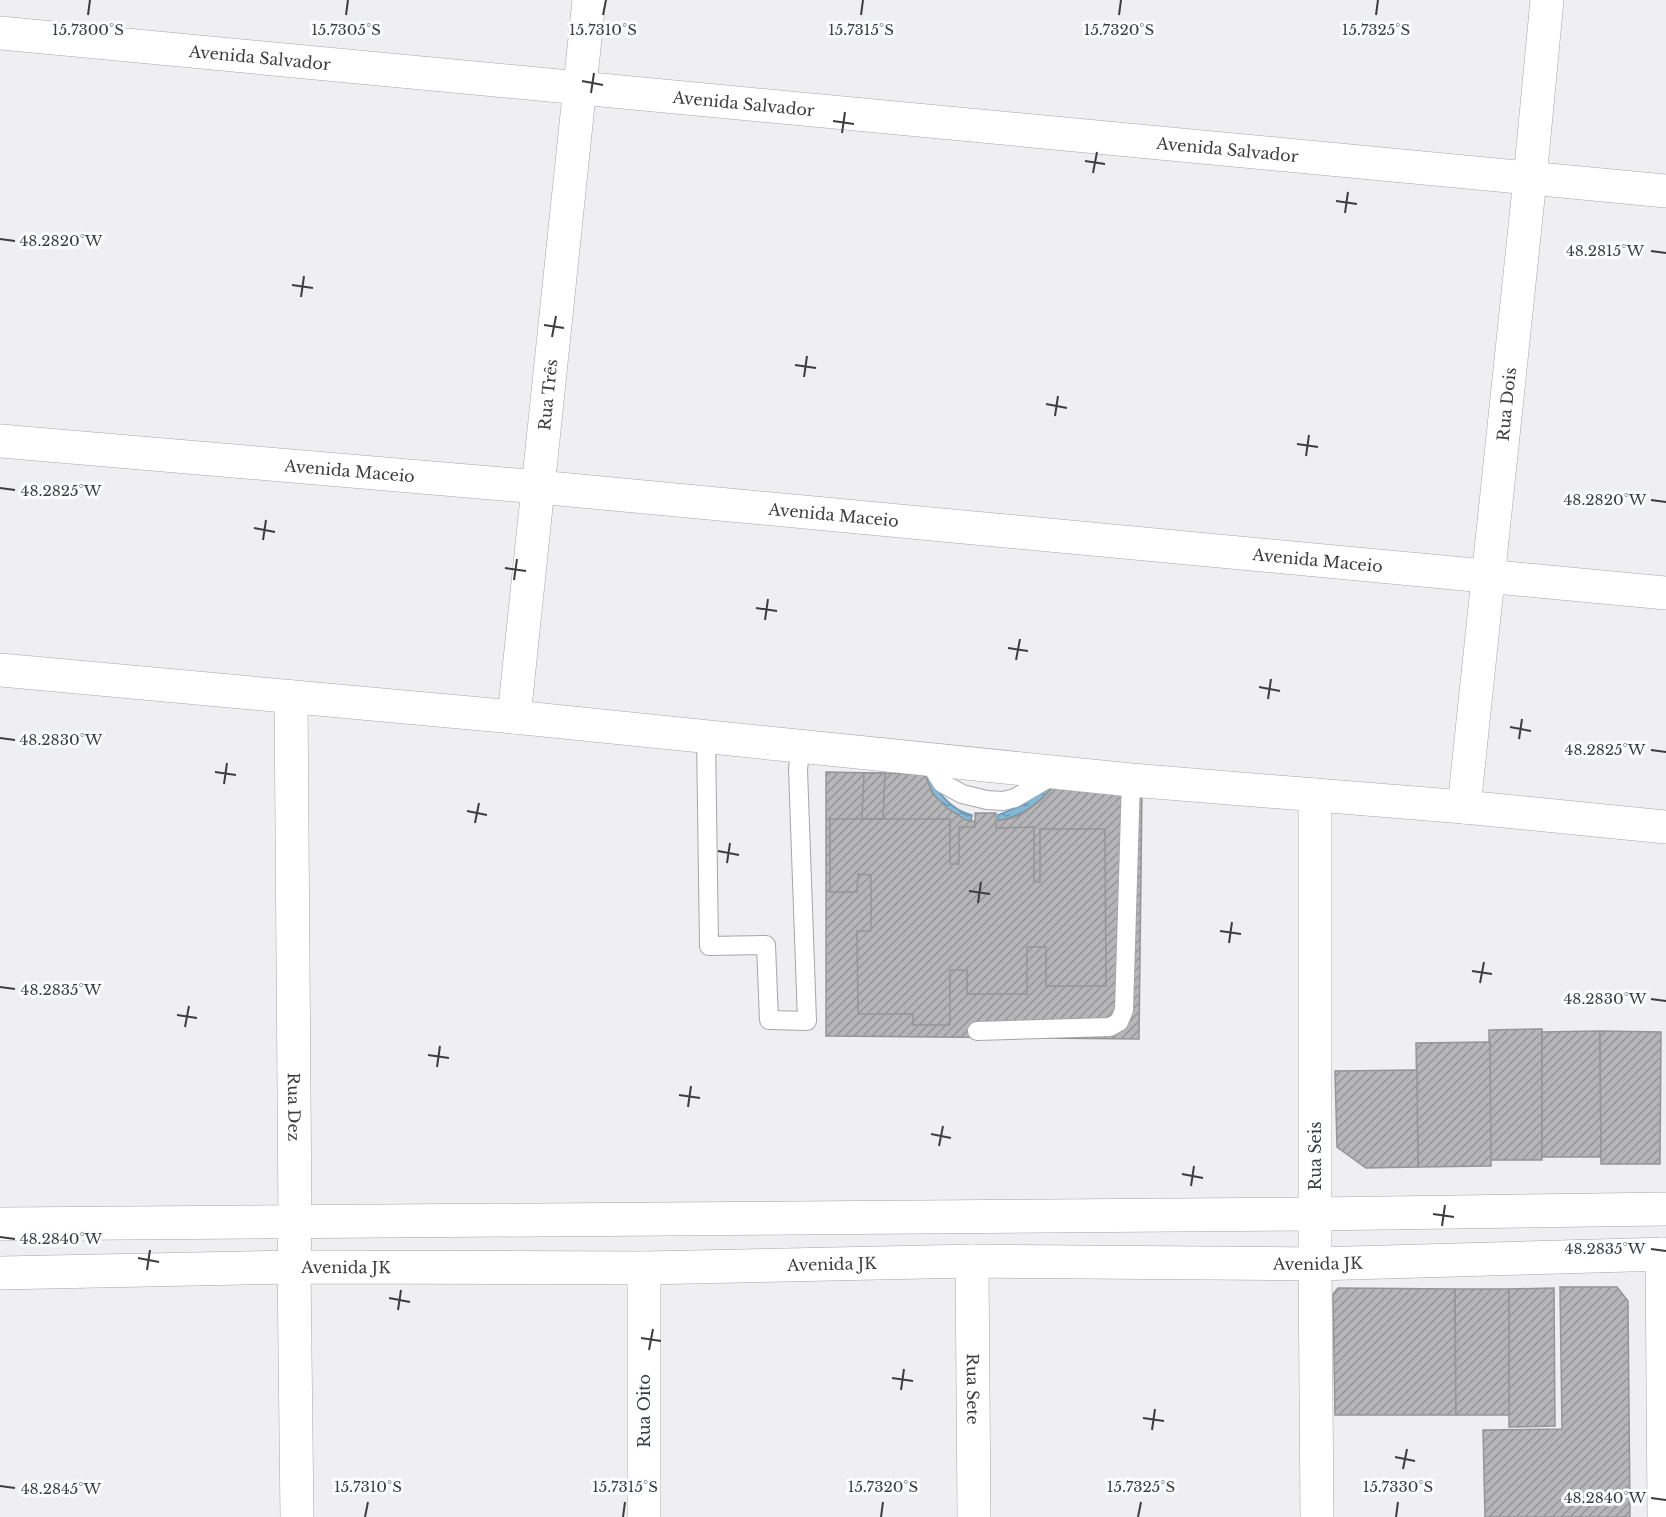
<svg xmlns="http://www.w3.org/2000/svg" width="1666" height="1517" font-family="'Libre Baskerville',serif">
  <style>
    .water { fill: url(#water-ripples); stroke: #6c94aa; stroke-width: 1.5 }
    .building { fill: url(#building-hatch); stroke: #959597; stroke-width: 1.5 }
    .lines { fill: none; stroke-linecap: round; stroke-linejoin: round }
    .lane-casing { stroke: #a6a6a8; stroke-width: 20 }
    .street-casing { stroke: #a6a6a8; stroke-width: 34 }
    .secondary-casing { stroke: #a6a6a8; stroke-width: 34 }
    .lane { stroke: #fff; stroke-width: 18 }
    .street { stroke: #fff; stroke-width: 33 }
    .secondary { stroke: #fff; stroke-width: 33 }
    .ticks { fill: none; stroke: #3c3d3d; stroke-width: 2 }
    .labels { text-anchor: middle; stroke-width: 6; stroke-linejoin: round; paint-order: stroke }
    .street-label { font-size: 16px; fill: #3c3d3d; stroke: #fcfdff }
    .ticks-label { font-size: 15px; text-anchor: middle; fill: #3c3d3d; stroke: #fcfdff; stroke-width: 6; stroke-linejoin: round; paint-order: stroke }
  </style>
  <defs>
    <pattern id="water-ripples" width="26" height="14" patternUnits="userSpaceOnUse" patternTransform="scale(1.5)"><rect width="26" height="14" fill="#80b9d9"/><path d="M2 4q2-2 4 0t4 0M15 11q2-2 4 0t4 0" fill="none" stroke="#6a98b1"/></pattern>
    <pattern id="building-hatch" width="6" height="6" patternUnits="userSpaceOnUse" patternTransform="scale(1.5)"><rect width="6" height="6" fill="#b6b6b8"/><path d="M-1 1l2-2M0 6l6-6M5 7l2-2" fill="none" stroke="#959597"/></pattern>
  </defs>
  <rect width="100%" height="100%" fill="#efeff1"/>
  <g class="water">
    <path d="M931,777C938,794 953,811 972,815L971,822C952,817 932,798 926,779Z"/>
    <path d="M1048,784L1052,788C1036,806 1021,816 998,821V815L1023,805Z"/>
  </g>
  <g class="building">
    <path d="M826,772L925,774L932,793L947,808L966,820L984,823L1013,818L1024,813L1042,799L1052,788L1142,790L1139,1039L826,1036Z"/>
    <path d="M864,773H885L883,819H862Z"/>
    <path d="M975,813H996V828L1034,827V882H1040V829H1105L1106,986H1046V947H1027V994H967V970H950V1025H913V1014H858L857,931H871V875L858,874L857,892H830V819H950V864H959V827H975Z"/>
    <path d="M1542,1029V1160H1490L1489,1030Z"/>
    <path d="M1600,1031L1601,1157H1542V1032Z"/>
    <path d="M1600,1031L1661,1032L1660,1164H1601Z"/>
    <path d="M1490,1042L1491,1166L1418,1167L1416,1043Z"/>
    <path d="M1417,1070L1418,1167L1366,1168L1337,1147L1335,1071Z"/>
    <path d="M1560,1287H1617L1628,1301L1630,1517H1485L1483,1430L1562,1429Z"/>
    <path d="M1338,1288L1455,1289L1456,1415H1335L1333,1294Z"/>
    <path d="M1554,1288L1555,1426L1509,1427V1289Z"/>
    <path d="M1455,1289H1509V1415H1456Z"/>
  </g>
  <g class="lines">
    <g class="lane-casing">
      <g id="lane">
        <path d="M706,736L709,946L766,945L769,1020L807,1021L798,769L801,746"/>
        <path d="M927,759L942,783L962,794L987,800L1003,801L1015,798L1056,774"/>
        <path d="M977,1031L1110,1027L1119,1022L1124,1010L1131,780"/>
      </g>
    </g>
    <g class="street-casing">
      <g id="street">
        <path id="s1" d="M0,33L1666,191"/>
        <path id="s2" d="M0,441L538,487L1666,593"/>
        <path id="s3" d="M291,697L295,1222L294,1267L297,1517"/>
        <path id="s4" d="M514,717L589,0"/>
        <path d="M1315,795V1264L1317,1517"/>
        <path id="s5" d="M1464,807L1530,179L1547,0"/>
        <path d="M1662,1254L1664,1517"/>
        <path id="s6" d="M972,1261L974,1517"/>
        <path d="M644,1268V1517"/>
      </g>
    </g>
    <g class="secondary-casing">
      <g id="secondary">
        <path d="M0,670L514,717L1131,780L1464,807L1666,827"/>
        <path d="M0,1224L1315,1214L1666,1209"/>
        <path id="s7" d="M0,1273L294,1267L644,1268L972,1261L1315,1264L1666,1254"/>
      </g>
    </g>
    <use href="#lane" class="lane"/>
    <use href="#street" class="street"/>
    <use href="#secondary" class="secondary"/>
  </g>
  <path class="ticks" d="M88,15L90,0M346,15L348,0M603,15L606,0M861,15L863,0M1119,15L1121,0M1376,15L1378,0M582,81L603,85M591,93L594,73M833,121L854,124M842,133L845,112M1085,161L1105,164M1093,173L1097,152M1336,201L1357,204M1345,213L1348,192M0,239L15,241M1651,251L1666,253M292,285L313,288M301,297L304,276M544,325L564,328M552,337L556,316M795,365L816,368M804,377L807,356M1046,404L1067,408M1055,416L1058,396M1297,444L1318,447M1306,456L1309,435M0,488L15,490M1651,500L1666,502M254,528L275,532M263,540L266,520M505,568L526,571M514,580L517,559M756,608L777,611M765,620L768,599M1008,648L1028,651M1016,660L1020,639M1259,687L1280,691M1268,699L1271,679M1510,727L1531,731M0,738L15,740M1519,739L1522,719M1651,750L1666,752M215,772L236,775M224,784L227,763M467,811L487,815M475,823L479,803M718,851L739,855M727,863L730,843M969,891L990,894M978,903L981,882M1220,931L1241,934M1229,943L1232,922M1472,971L1492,974M1480,983L1484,962M0,987L15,989M1651,999L1666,1001M177,1015L197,1018M185,1027L189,1006M428,1055L449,1058M437,1067L440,1046M679,1095L700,1098M688,1107L691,1086M931,1134L951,1138M939,1146L943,1126M1182,1174L1203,1178M1191,1186L1194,1166M1433,1214L1454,1217M1442,1226L1445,1205M0,1237L15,1239M1651,1249L1666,1251M138,1258L159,1262M147,1270L150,1250M389,1298L410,1302M398,1310L401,1290M641,1338L661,1341M649,1350L653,1329M892,1378L913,1381M901,1390L904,1369M1143,1418L1164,1421M1152,1430L1155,1409M1395,1457L1415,1461M1403,1469L1407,1449M0,1486L15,1488M1651,1498L1666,1500M365,1517L368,1502M623,1517L625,1502M881,1517L883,1502M1138,1517L1141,1502M1396,1517L1398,1502"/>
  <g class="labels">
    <g class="street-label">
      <text dy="6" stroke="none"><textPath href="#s1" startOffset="261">Avenida Salvador</textPath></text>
      <text dy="6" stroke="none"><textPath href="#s1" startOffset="747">Avenida Salvador</textPath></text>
      <text dy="6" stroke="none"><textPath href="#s1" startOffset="1233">Avenida Salvador</textPath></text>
      <text dy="6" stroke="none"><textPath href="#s4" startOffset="324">Rua Três</textPath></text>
      <text dy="6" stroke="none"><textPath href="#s5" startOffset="405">Rua Dois</textPath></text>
      <text dy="6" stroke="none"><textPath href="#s2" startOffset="351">Avenida Maceio</textPath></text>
      <text dy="6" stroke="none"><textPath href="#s2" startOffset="837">Avenida Maceio</textPath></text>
      <text dy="6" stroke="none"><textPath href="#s2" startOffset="1323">Avenida Maceio</textPath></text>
      <text dy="6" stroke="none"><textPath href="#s3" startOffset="410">Rua Dez</textPath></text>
      <text transform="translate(1315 1156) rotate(-90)" y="6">Rua Seis</text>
      <text dy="6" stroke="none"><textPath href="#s7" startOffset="1318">Avenida JK</textPath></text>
      <text dy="6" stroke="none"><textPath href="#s7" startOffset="832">Avenida JK</textPath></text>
      <text dy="6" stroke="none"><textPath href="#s7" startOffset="346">Avenida JK</textPath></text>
      <text dy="6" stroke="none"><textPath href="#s6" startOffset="128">Rua Sete</textPath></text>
      <text transform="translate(644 1411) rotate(-90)" y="6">Rua Oito</text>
    </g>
  </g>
  <g class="ticks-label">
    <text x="88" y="35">15.7300°S</text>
    <text x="346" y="35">15.7305°S</text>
    <text x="603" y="35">15.7310°S</text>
    <text x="861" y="35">15.7315°S</text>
    <text x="1119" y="35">15.7320°S</text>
    <text x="1376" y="35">15.7325°S</text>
    <text x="61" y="246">48.2820°W</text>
    <text x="1605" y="256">48.2815°W</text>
    <text x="61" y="496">48.2825°W</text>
    <text x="1605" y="505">48.2820°W</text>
    <text x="61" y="745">48.2830°W</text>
    <text x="1605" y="755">48.2825°W</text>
    <text x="61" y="995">48.2835°W</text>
    <text x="1605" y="1004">48.2830°W</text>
    <text x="61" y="1244">48.2840°W</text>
    <text x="1605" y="1254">48.2835°W</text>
    <text x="368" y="1492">15.7310°S</text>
    <text x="625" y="1492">15.7315°S</text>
    <text x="883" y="1492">15.7320°S</text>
    <text x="1141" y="1492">15.7325°S</text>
    <text x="1398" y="1492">15.7330°S</text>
    <text x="61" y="1494">48.2845°W</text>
    <text x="1605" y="1503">48.2840°W</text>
  </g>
</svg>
